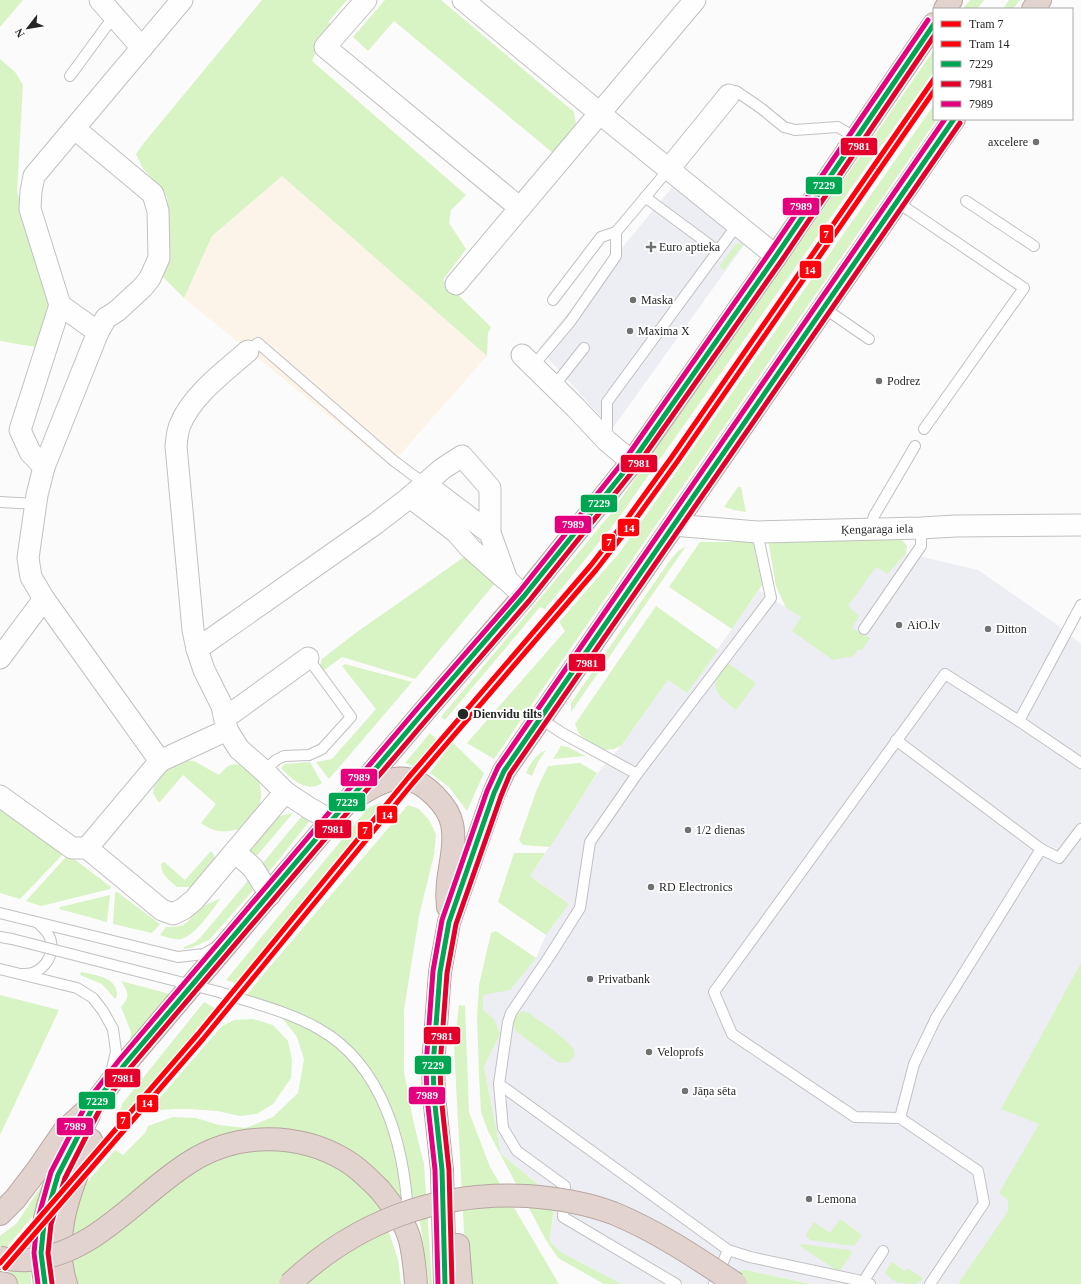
<svg xmlns="http://www.w3.org/2000/svg" width="1081" height="1284" font-family="Georgia,serif">
  <style>
    .built { fill: #edeef3 }
    .education { fill: #fdf4e9 }
    .green { fill: #d8f3c4 }
    .lines { fill: none; stroke-linecap: round; stroke-linejoin: round }
    .lane-casing { stroke: #c1c1c2; stroke-width: 12 }
    .street-casing { stroke: #c1c1c2; stroke-width: 23 }
    .highway-casing { stroke: #b7a6a1; stroke-width: 24 }
    .lane { stroke: #fefefe; stroke-width: 10 }
    .street { stroke: #fefefe; stroke-width: 21 }
    .highway { stroke: #e3d3cf; stroke-width: 22 }
    .lane-bridge-casing { stroke: #c1c1c2; stroke-width: 12; stroke-linecap: butt }
    .highway-bridge-casing { stroke: #b7a6a1; stroke-width: 24; stroke-linecap: butt }
    .lane-bridge { stroke: #fefefe; stroke-width: 10 }
    .highway-bridge { stroke: #e3d3cf; stroke-width: 22 }
    .bus-1-casing { stroke: #fff; stroke-width: 8 }
    .bus-2-casing { stroke: #fff; stroke-width: 8 }
    .bus-3-casing { stroke: #fff; stroke-width: 8 }
    .bus-1 { stroke: #00a651; stroke-width: 5 }
    .bus-2 { stroke: #e4002b; stroke-width: 5 }
    .bus-3 { stroke: #e5007d; stroke-width: 5 }
    .tram-1-casing { stroke: #fff; stroke-width: 8 }
    .tram-2-casing { stroke: #fff; stroke-width: 8 }
    .tram-1 { stroke: #ff000c; stroke-width: 5 }
    .tram-2 { stroke: #ff000c; stroke-width: 5 }
    .poi-dot { fill: #707171; stroke: #fff; stroke-width: 1.5 }
    .stop-dot { fill: #252626; stroke: #fff; stroke-width: 1.5 }
    .labels { text-anchor: middle; stroke-width: 4; stroke-linejoin: round; paint-order: stroke }
    .poi-label { font-size: 12px; fill: #252626; stroke: #fff; text-anchor: start }
    .street-label { font-size: 12px; fill: #252626; stroke: #fff }
    .stop-label { font-size: 12px; font-weight: bold; fill: #252626; stroke: #fff; text-anchor: start }
    .line-badge { stroke: #fff; stroke-width: 1.5 }
    .badge-label { font-size: 11px; text-anchor: middle; font-weight: bold; fill: #fff }
  </style>
  <rect width="100%" height="100%" fill="#fbfbfb"/>
  <g class="built">
    <path d="M675,184L747,241L612,429L539,348Z"/>
    <path d="M906,553L978,570L1056,624L1081,644V1284H811L746,1270L726,1284H622L561,1253L551,1243L550,1237L554,1214L550,1194L501,1154L484,1067L500,1034L483,1010V995L536,958L546,935L569,904L530,876L597,774L621,746L668,680L687,693L759,590L801,617L792,631L852,628L848,606L876,566L888,574Z"/>
  </g>
  <path class="education" d="M282,176L487,356L390,466L184,298L212,236Z"/>
  <g class="green">
    <path d="M0,0H23L0,27Z"/>
    <path d="M262,0H347L328,22L334,27L316,50L312,61L466,195L451,210L449,223L466,249L443,280L491,327L488,333L487,356L282,176L212,236L184,298L162,276L169,232L167,197L142,167L136,154L143,144Z"/>
    <path d="M385,0H441L574,112L576,124L553,153L394,21L368,51L353,37Z"/>
    <path d="M970,0H984L977,9H963Z"/>
    <path d="M1009,0H1020L1013,9H1003Z"/>
    <path d="M934,50V71L617,520L545,609L540,607L445,720L441,717L609,516Z"/>
    <path d="M0,59L15,72L23,85L17,191L48,293L51,310L36,347L0,341Z"/>
    <path d="M934,105V119H937L494,759L467,743L565,631L559,622L620,552Z"/>
    <path d="M739,243L743,244L724,270L719,267L735,245Z"/>
    <path d="M738,487H741L746,512L734,510L724,507Z"/>
    <path d="M768,540H902L907,546L906,553L888,574L876,567L848,606L859,616L852,628L870,638L862,650L859,649L853,656L833,660L792,631L801,617L786,608L776,586Z"/>
    <path d="M700,542H753L762,585L732,629L669,587Z"/>
    <path d="M686,546L571,712V703L668,563L677,552Z"/>
    <path d="M467,555L495,583L415,679L342,657L323,671L320,665L322,659L357,632Z"/>
    <path d="M656,606L718,650L687,693L668,680L621,746L614,749L605,750L591,743L579,734L575,724Z"/>
    <path d="M726,662L756,683L736,710C713,692 709,687 726,662Z"/>
    <path d="M345,664L412,682L329,779L316,762L332,759L376,709L342,666Z"/>
    <path d="M430,733L439,742L416,767L405,763Z"/>
    <path d="M452,742L484,773L467,811L449,787L430,773Z"/>
    <path d="M561,746L568,747L585,756L553,759Z"/>
    <path d="M546,750L538,762L532,776L526,773C531,762 536,755 546,750Z"/>
    <path d="M183,760L194,761L219,775C222,772 226,767 230,765C235,763 241,765 245,767C274,782 261,830 229,831C217,832 211,830 201,823L216,804L183,775L159,803L153,793L154,787L169,767Z"/>
    <path d="M310,762L322,783C306,794 292,779 281,768L285,764Z"/>
    <path d="M580,763L597,773L550,847L523,845L519,840L537,789L548,766Z"/>
    <path d="M379,803L386,805L235,983L226,980L368,808Z"/>
    <path d="M408,805L419,809L429,820L436,834L434,855L419,916L404,1010V1072L413,1120L424,1164L432,1284H429L417,1200L388,1230L398,1259L401,1284H73L68,1251L81,1189L115,1150L123,1155L145,1133L148,1126L173,1117L196,1118L219,1125L246,1128L273,1117L298,1093L304,1059L297,1037L279,1014L260,1007L239,1005L261,977Z"/>
    <path d="M0,806L64,853L20,899L0,893Z"/>
    <path d="M293,813L255,858L251,854V849L276,817Z"/>
    <path d="M305,815L312,818L268,873L262,864L301,817Z"/>
    <path d="M211,851L214,855L215,860L200,880L191,887H177C169,880 161,875 161,864L164,862L185,880Z"/>
    <path d="M514,853H545L530,876L569,904L546,935L498,902Z"/>
    <path d="M70,856L111,887L110,889L41,906L26,901L66,857Z"/>
    <path d="M251,877L256,887L209,940L193,947L184,949V947L194,943L200,938Z"/>
    <path d="M117,892L160,924L152,933L113,924L115,893Z"/>
    <path d="M110,895L107,922L59,909L60,907Z"/>
    <path d="M221,898C212,910 196,935 181,939C174,940 167,937 160,935L166,927C190,928 186,920 201,908C206,904 215,901 221,898Z"/>
    <path d="M496,931L536,958L510,990L483,995V1010L494,1019L500,1034L484,1067L501,1154L550,1194L555,1203L550,1237L551,1243L562,1253L622,1284H604L558,1258L547,1242L488,1131L481,1112L479,1075L477,1016L479,985L491,933Z"/>
    <path d="M1081,963V1284H958L1008,1211V1200L999,1193L1039,1124L1001,1109Z"/>
    <path d="M81,972C95,975 118,977 117,996L115,999L102,984L80,975Z"/>
    <path d="M121,981L170,994L130,1040L131,1032L121,1007C130,997 129,992 121,981Z"/>
    <path d="M0,995L59,1010L0,1135Z"/>
    <path d="M204,1002L218,1010L114,1131L122,1104Z"/>
    <path d="M459,1005L465,1006L469,1112L490,1167L559,1284H471L466,1267L454,1048Z"/>
    <path d="M522,1011L529,1013C538,1020 571,1041 574,1051C575,1056 572,1059 569,1062L559,1063L517,1032C509,1023 513,1017 522,1011Z"/>
    <path d="M253,1019L273,1025L288,1041L292,1060L291,1078L273,1104L257,1114L240,1116L217,1111L190,1109H174L148,1111L222,1026L234,1020Z"/>
    <path d="M47,1177L39,1209L0,1255V1236L17,1223Z"/>
    <path d="M840,1219L862,1235L854,1246L810,1240L808,1238L806,1235L814,1222L830,1233Z"/>
    <path d="M801,1244L850,1250L852,1253L839,1272L800,1246Z"/>
    <path d="M30,1250L31,1284H1Z"/>
    <path d="M892,1262L905,1271L907,1268L923,1278L917,1284C904,1284 892,1284 885,1272Z"/>
    <path d="M746,1270L811,1284H726C731,1275 735,1271 746,1270Z"/>
  </g>
  <g class="lines">
    <g class="lane-casing">
      <g id="lane">
        <path d="M70,76L114,16"/>
        <path d="M729,95L736,91L762,109L784,127L795,130L838,127L856,138"/>
        <path d="M645,197L718,251"/>
        <path d="M966,201L1034,246"/>
        <path d="M897,202L1024,288L924,429"/>
        <path d="M553,300L601,237L616,232"/>
        <path d="M824,308L869,339"/>
        <path d="M248,351L258,343L394,461L425,484"/>
        <path d="M533,366L570,322L616,256V232L668,170"/>
        <path d="M554,386L584,348"/>
        <path d="M607,439V402L737,225"/>
        <path d="M0,502L36,504"/>
        <path d="M870,529L874,516L915,446"/>
        <path d="M1081,605L1019,721L1081,763"/>
        <path d="M864,629L921,546V528"/>
        <path d="M541,719L562,733L637,774"/>
        <path d="M896,740L1041,849L936,1018L914,1064L900,1118"/>
        <path d="M264,771L276,760L284,756L309,755L322,749L351,717L308,658"/>
        <path d="M1041,849L1059,858L1081,829"/>
        <path d="M0,913L178,957L204,954L216,947"/>
        <path d="M0,937L12,939"/>
        <path d="M0,969L77,988L93,998L103,1011L113,1029L116,1051L111,1073"/>
        <path d="M23,974C42,975 56,956 50,938C48,932 43,928 38,923"/>
        <path d="M219,992C252,1003 288,1011 319,1029C383,1065 404,1145 408,1214"/>
        <path d="M499,1084L728,1250L750,1257L857,1280L870,1284"/>
        <path d="M863,1282L883,1251"/>
        <path d="M676,1284L563,1217L565,1186L517,1151L503,1128L499,1084L508,1022L511,1013L549,957L580,908L590,842L637,774L771,598L757,532"/>
        <path d="M714,1284L728,1250"/>
        <path d="M930,1284L984,1203L978,1171L900,1118L855,1117L732,1034L714,992L945,674L1019,721"/>
      </g>
    </g>
    <g class="street-casing">
      <g id="street">
        <path d="M100,0L142,48"/>
        <path d="M182,0L34,176L31,191L30,209L60,305L98,332L44,467L37,495L28,558L31,577L44,599L160,761L227,730L239,749L264,771L285,792L309,808L332,821"/>
        <path d="M366,0L325,47L520,208"/>
        <path d="M463,0L614,125L776,256"/>
        <path d="M75,129L153,194L158,211L159,258L150,278L143,287L117,311L106,318L98,332"/>
        <path d="M668,170L729,95"/>
        <path d="M456,284L695,0"/>
        <path d="M522,355L576,408L607,441L632,462"/>
        <path d="M44,467L30,452L20,430L60,305"/>
        <path d="M425,484L490,533L507,580L524,596"/>
        <path d="M410,497L456,532L470,548L505,579"/>
        <path d="M673,525L757,532L921,528L955,526L1081,525"/>
        <path d="M197,649L375,524L410,497L442,469L462,456L490,488V533"/>
        <path d="M0,658L44,599"/>
        <path d="M225,718L308,658"/>
        <path d="M227,730L222,706L204,670L197,649L193,630L176,446C177,439 177,432 180,425C191,396 225,371 248,351"/>
        <path d="M0,796L72,848H87L162,910L173,914L183,909L194,900L285,792"/>
        <path d="M87,848L160,761"/>
        <path d="M235,852L253,868L270,895"/>
      </g>
    </g>
    <g class="highway-casing">
      <g id="highway">
        <path d="M945,9L951,0"/>
        <path d="M1033,9L1040,0"/>
        <path d="M361,794C389,776 410,770 435,796C443,804 450,814 452,824C456,843 450,864 448,882C447,890 447,899 448,907"/>
        <path d="M380,1190C389,1201 403,1220 408,1234C413,1247 415,1271 416,1284"/>
        <path d="M0,1214L15,1199L38,1169L64,1131L95,1103L125,1064L422,714L524,596L632,462L776,256L934,24"/>
        <path d="M458,1245L461,1284"/>
        <path d="M0,1283L6,1284"/>
        <path d="M45,1284L41,1253L44,1223L48,1206L58,1175L89,1115"/>
        <path d="M66,1284C50,1236 72,1184 91,1140"/>
        <path d="M445,1284L442,1170L434,1096L433,1066L440,972L449,922L494,793L504,771L954,119"/>
      </g>
    </g>
    <use href="#lane" class="lane"/>
    <use href="#street" class="street"/>
    <use href="#highway" class="highway"/>
    <g class="lane-bridge-casing">
      <path id="lane-bridge" d="M12,939L219,992"/>
    </g>
    <g class="highway-bridge-casing">
      <g id="highway-bridge">
        <path d="M0,1258C9,1259 18,1261 27,1260C94,1256 137,1195 190,1162C237,1132 298,1132 345,1160C359,1168 369,1179 380,1190"/>
        <path d="M290,1284C355,1222 438,1191 527,1196C556,1198 586,1203 613,1213C657,1231 697,1258 736,1284"/>
      </g>
    </g>
    <use href="#lane-bridge" class="lane-bridge"/>
    <use href="#highway-bridge" class="highway-bridge"/>
    <g class="bus-1-casing">
      <g id="bus-1">
        <path d="M45,1284L41,1253L44,1223L58,1175L95,1103L125,1064L422,714L524,596L632,462L776,256L934,24"/>
        <path d="M445,1284L442,1170L434,1096L433,1066L440,972L449,922L494,793L504,771L954,119"/>
      </g>
    </g>
    <g class="bus-2-casing">
      <g id="bus-2">
        <path d="M52,1283L48,1253L51,1224L65,1178L101,1107L130,1068L427,719L529,601L637,466L782,260L934,36"/>
        <path d="M452,1284L449,1170L441,1096L440,1066L447,973L456,924L501,796L510,774L960,123"/>
      </g>
    </g>
    <g class="bus-3-casing">
      <g id="bus-3">
        <path d="M38,1284L34,1253L37,1222L51,1172L89,1099L120,1059L417,709L519,592L626,458L770,252L928,20"/>
        <path d="M438,1284L435,1170L427,1097L426,1066L433,971L442,920L487,791L498,767L945,119"/>
      </g>
    </g>
    <use href="#bus-1" class="bus-1"/>
    <use href="#bus-2" class="bus-2"/>
    <use href="#bus-3" class="bus-3"/>
    <g class="tram-1-casing">
      <path id="tram-1" d="M0,1263L198,1034L408,778L591,565L629,516L671,458L934,79"/>
    </g>
    <g class="tram-2-casing">
      <path id="tram-2" d="M5,1268L203,1039L413,783L596,570L635,520L677,462L934,91"/>
    </g>
    <use href="#tram-1" class="tram-1"/>
    <use href="#tram-2" class="tram-2"/>
  </g>
  <g class="poi-dot">
    <circle cx="1036" cy="142" r="4"/>
    <path d="M649 241h4v4h4v4h-4v4h-4v-4h-4v-4h4z"/>
    <circle cx="633" cy="300" r="4"/>
    <circle cx="630" cy="331" r="4"/>
    <circle cx="879" cy="381" r="4"/>
    <circle cx="899" cy="625" r="4"/>
    <circle cx="988" cy="629" r="4"/>
    <circle cx="688" cy="830" r="4"/>
    <circle cx="651" cy="887" r="4"/>
    <circle cx="590" cy="979" r="4"/>
    <circle cx="649" cy="1052" r="4"/>
    <circle cx="685" cy="1091" r="4"/>
    <circle cx="809" cy="1199" r="4"/>
  </g>
  <circle class="stop-dot" cx="463" cy="714" r="6"/>
  <g class="labels">
    <g class="poi-label">
      <text x="1028" y="146" text-anchor="end">axcelere</text>
      <text x="659" y="251">Euro aptieka</text>
      <text x="641" y="304">Maska</text>
      <text x="638" y="335">Maxima X</text>
      <text x="887" y="385">Podrez</text>
      <text x="907" y="629">AiO.lv</text>
      <text x="996" y="633">Ditton</text>
      <text x="696" y="834">1/2 dienas</text>
      <text x="659" y="891">RD Electronics</text>
      <text x="598" y="983">Privatbank</text>
      <text x="657" y="1056">Veloprofs</text>
      <text x="693" y="1095">Jāņa sēta</text>
      <text x="817" y="1203">Lemona</text>
    </g>
    <g class="street-label">
      <text transform="translate(877 529) rotate(-1)" y="4">Ķengaraga iela</text>
    </g>
    <g class="stop-label">
      <text x="473" y="718">Dienvidu tilts</text>
    </g>
  </g>
  <g class="line-badge">
    <rect x="840" y="137" width="38" height="19" rx="4" fill="#e4002b"/>
    <rect x="805" y="176" width="38" height="19" rx="4" fill="#00a651"/>
    <rect x="782" y="197" width="38" height="19" rx="4" fill="#e5007d"/>
    <rect x="819" y="224" width="15" height="20" rx="4" fill="#ff000c"/>
    <rect x="799" y="260" width="23" height="19" rx="4" fill="#ff000c"/>
    <rect x="620" y="454" width="38" height="19" rx="4" fill="#e4002b"/>
    <rect x="580" y="494" width="38" height="19" rx="4" fill="#00a651"/>
    <rect x="554" y="515" width="38" height="19" rx="4" fill="#e5007d"/>
    <rect x="617" y="518" width="23" height="19" rx="4" fill="#ff000c"/>
    <rect x="601" y="533" width="15" height="19" rx="4" fill="#ff000c"/>
    <rect x="568" y="653" width="38" height="19" rx="4" fill="#e4002b"/>
    <rect x="340" y="768" width="38" height="19" rx="4" fill="#e5007d"/>
    <rect x="328" y="792" width="38" height="20" rx="4" fill="#00a651"/>
    <rect x="376" y="805" width="22" height="19" rx="4" fill="#ff000c"/>
    <rect x="314" y="819" width="38" height="20" rx="4" fill="#e4002b"/>
    <rect x="357" y="821" width="16" height="19" rx="4" fill="#ff000c"/>
    <rect x="423" y="1026" width="38" height="19" rx="4" fill="#e4002b"/>
    <rect x="414" y="1055" width="38" height="20" rx="4" fill="#00a651"/>
    <rect x="104" y="1068" width="37" height="20" rx="4" fill="#e4002b"/>
    <rect x="408" y="1086" width="38" height="19" rx="4" fill="#e5007d"/>
    <rect x="78" y="1091" width="38" height="19" rx="4" fill="#00a651"/>
    <rect x="136" y="1094" width="23" height="19" rx="4" fill="#ff000c"/>
    <rect x="116" y="1111" width="15" height="19" rx="4" fill="#ff000c"/>
    <rect x="56" y="1117" width="38" height="19" rx="4" fill="#e5007d"/>
  </g>
  <g class="badge-label">
    <text x="859" y="150">7981</text>
    <text x="824" y="189">7229</text>
    <text x="801" y="210">7989</text>
    <text x="826" y="238">7</text>
    <text x="810" y="274">14</text>
    <text x="639" y="467">7981</text>
    <text x="599" y="507">7229</text>
    <text x="573" y="528">7989</text>
    <text x="629" y="532">14</text>
    <text x="609" y="546">7</text>
    <text x="587" y="667">7981</text>
    <text x="359" y="781">7989</text>
    <text x="347" y="806">7229</text>
    <text x="387" y="819">14</text>
    <text x="333" y="833">7981</text>
    <text x="365" y="834">7</text>
    <text x="442" y="1040">7981</text>
    <text x="433" y="1069">7229</text>
    <text x="123" y="1082">7981</text>
    <text x="427" y="1099">7989</text>
    <text x="97" y="1105">7229</text>
    <text x="147" y="1107">14</text>
    <text x="123" y="1124">7</text>
    <text x="75" y="1130">7989</text>
  </g>
  <rect x="933" y="8" width="140" height="112" fill="#ffffff" stroke="#a8a8a8"/>
  <rect x="941" y="21" width="20" height="6" fill="#ff000c" stroke="#a8a8a8"/>
  <text x="969" y="28" font-size="12" fill="#252626">Tram 7</text>
  <rect x="941" y="41" width="20" height="6" fill="#ff000c" stroke="#a8a8a8"/>
  <text x="969" y="48" font-size="12" fill="#252626">Tram 14</text>
  <rect x="941" y="61" width="20" height="6" fill="#00a651" stroke="#a8a8a8"/>
  <text x="969" y="68" font-size="12" fill="#252626">7229</text>
  <rect x="941" y="81" width="20" height="6" fill="#e4002b" stroke="#a8a8a8"/>
  <text x="969" y="88" font-size="12" fill="#252626">7981</text>
  <rect x="941" y="101" width="20" height="6" fill="#e5007d" stroke="#a8a8a8"/>
  <text x="969" y="108" font-size="12" fill="#252626">7989</text>
  <g transform="translate(28 28) rotate(239)" stroke="#ffffff" stroke-width="3" paint-order="stroke">
  <path d="M0-3L7 15L0 10L-7 15Z" fill="#252626"/>
  <text y="-6" font-size="11" font-weight="bold" text-anchor="middle" fill="#252626">N</text>
  </g>
</svg>
